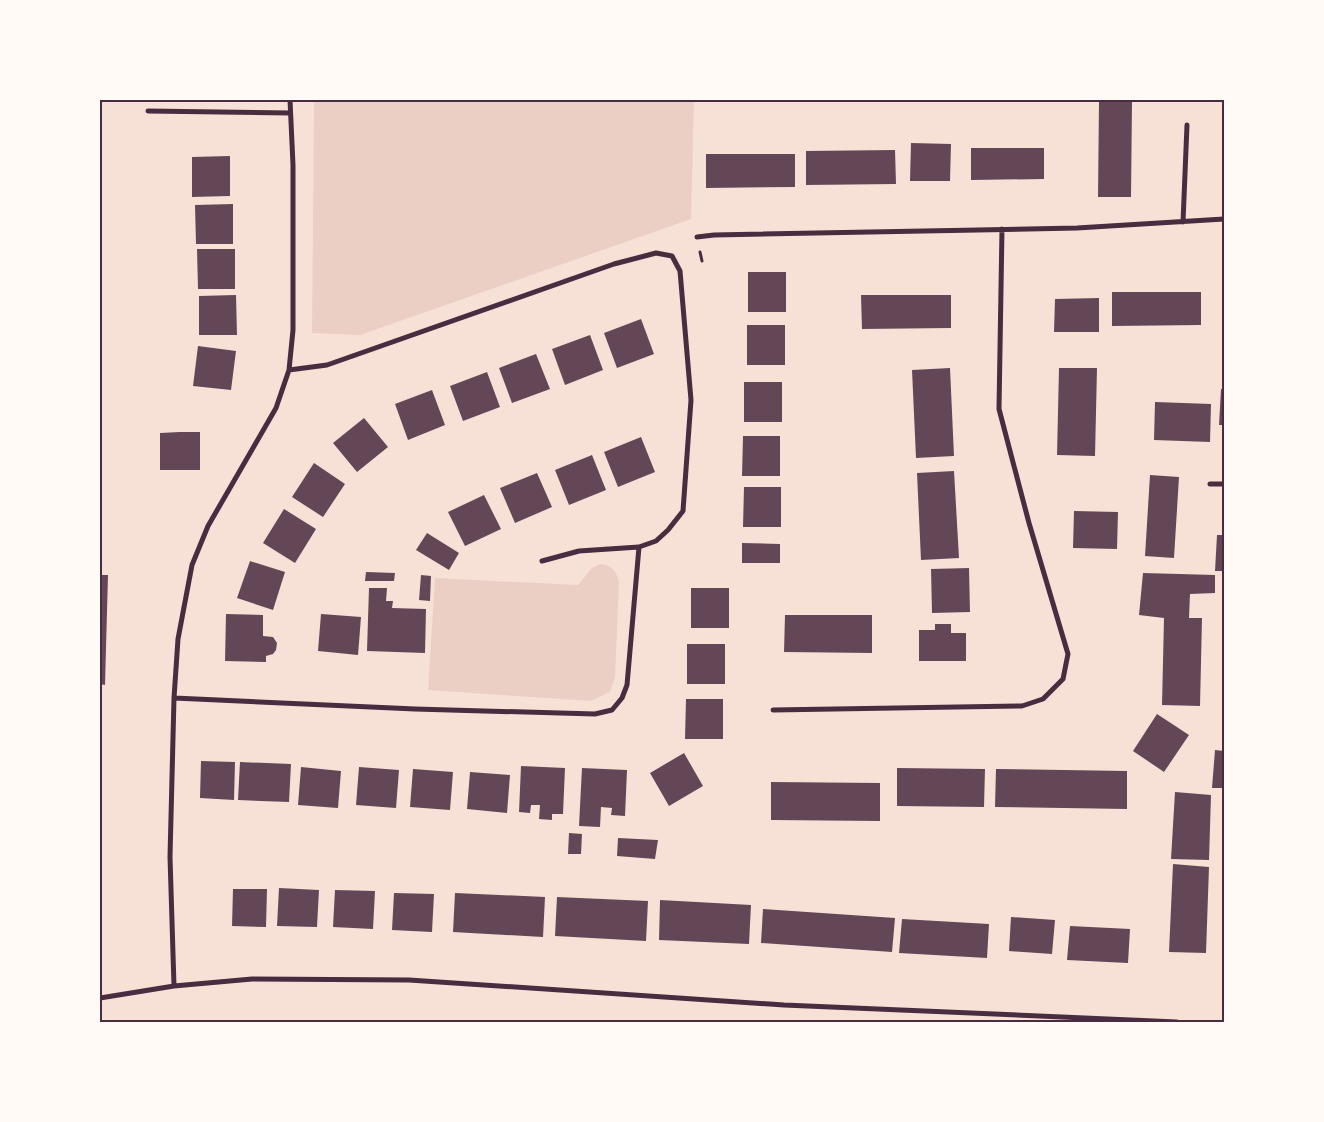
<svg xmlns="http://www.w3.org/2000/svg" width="1324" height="1122" font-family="'Varela Round',sans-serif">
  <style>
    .green { fill: #ebcfc5 }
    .building { fill: #644757 }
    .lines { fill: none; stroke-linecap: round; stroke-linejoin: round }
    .path { stroke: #4a2c40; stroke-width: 3 }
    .minor { stroke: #4a2c40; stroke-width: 5 }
    .neatline { fill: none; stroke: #4a2c40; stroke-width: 2 }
  </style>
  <rect width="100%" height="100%" fill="#f7e1d7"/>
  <path class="green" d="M 314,100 L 694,100 L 691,219 L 360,335 L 312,333 Z
    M 600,564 C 612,565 616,570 619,582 L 615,677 L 610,692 L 591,701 L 428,690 L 435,578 L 578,585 L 592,568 Z"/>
  <path class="building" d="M 1099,101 L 1132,102 L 1131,197 L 1098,197 Z
    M 911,143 L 951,144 L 950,181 L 910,181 Z
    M 971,148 L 1044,148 L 1044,179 L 971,180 Z
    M 895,150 L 896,184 L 806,185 L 806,151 Z
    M 706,154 L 795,154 L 795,187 L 706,188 Z
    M 230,156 L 230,196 L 192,197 L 192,157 Z
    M 233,204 L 233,244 L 196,244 L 195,205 Z
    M 197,249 L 235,249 L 235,289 L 198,289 Z
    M 748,272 L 786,272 L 786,312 L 748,312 Z
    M 1112,292 L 1201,292 L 1201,325 L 1112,326 Z
    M 236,295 L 237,335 L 199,335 L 199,296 Z
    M 861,295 L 951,295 L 951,328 L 862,329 Z
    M 1099,298 L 1099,332 L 1054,332 L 1055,299 Z
    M 641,319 L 654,354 L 617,368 L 604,333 Z
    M 747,325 L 785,325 L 785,365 L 747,365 Z
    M 590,335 L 603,370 L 565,385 L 552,349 Z
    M 198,346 L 236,351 L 231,390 L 193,386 Z
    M 536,354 L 550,389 L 512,403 L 499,368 Z
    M 950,368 L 954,456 L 916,458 L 912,370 Z
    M 1059,368 L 1097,368 L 1095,456 L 1057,455 Z
    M 487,372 L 500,407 L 463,421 L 450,386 Z
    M 744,382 L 782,382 L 782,422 L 744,422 Z
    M 1221,389 L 1224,389 L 1224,425 L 1219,425 Z
    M 432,390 L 445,425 L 408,440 L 395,404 Z
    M 1155,402 L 1211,404 L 1210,442 L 1154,440 Z
    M 364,418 L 388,447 L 357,472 L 333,443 Z
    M 180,432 L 200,432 L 200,470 L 160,470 L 160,433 Z
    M 743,436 L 780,436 L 780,476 L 742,476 Z
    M 641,437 L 655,472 L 618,487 L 604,452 Z
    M 592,455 L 606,490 L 569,505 L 555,470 Z
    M 314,463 L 345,484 L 323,517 L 292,497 Z
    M 954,471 L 959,558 L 921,560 L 917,473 Z
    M 537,473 L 552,507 L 515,523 L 500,488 Z
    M 1150,475 L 1179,477 L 1174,558 L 1145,556 Z
    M 744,487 L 781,487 L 781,527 L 743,527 Z
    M 484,495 L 501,529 L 465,546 L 448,512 Z
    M 284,509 L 316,529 L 295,563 L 263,543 Z
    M 1074,511 L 1118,512 L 1117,549 L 1073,548 Z
    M 427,533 L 459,553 L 449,570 L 416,550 Z
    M 1217,535 L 1224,535 L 1224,571 L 1215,571 Z
    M 742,543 L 780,544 L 780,563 L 742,563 Z
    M 250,561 L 285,572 L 273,610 L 237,598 Z
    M 969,568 L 970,612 L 932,613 L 931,569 Z
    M 366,572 L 395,573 L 394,581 L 365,581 Z
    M 1143,573 L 1215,575 L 1215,593 L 1190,594 L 1189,618 L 1202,618 L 1200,706 L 1162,705 L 1164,618 L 1139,615 Z
    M 100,575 L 108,575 L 105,685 L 100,684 Z
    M 421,575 L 431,576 L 430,601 L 419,600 Z
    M 369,588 L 387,588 L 386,601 L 393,601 L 392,608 L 426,609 L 425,653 L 367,651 Z
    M 691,588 L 729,588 L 729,628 L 691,628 Z
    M 226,614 L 263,615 L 263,636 L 273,637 L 277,643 L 276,650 L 273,654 L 266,656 L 266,662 L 225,661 Z
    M 321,614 L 361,617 L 358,655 L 318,651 Z
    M 785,615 L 872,615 L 872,653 L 784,652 Z
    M 935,624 L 951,624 L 951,633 L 966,633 L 966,661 L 919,661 L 919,630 L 935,630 Z
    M 687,644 L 725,644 L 725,684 L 687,684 Z
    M 686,699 L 723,699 L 723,739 L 685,739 Z
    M 1157,714 L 1189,735 L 1164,772 L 1133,751 Z
    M 1215,750 L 1224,751 L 1224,788 L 1212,788 Z
    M 684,753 L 703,786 L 669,806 L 650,773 Z
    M 201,761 L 235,762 L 234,800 L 200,798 Z
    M 240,762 L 291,764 L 289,802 L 238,800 Z
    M 521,766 L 565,768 L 563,814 L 552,814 L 552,820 L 539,819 L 540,805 L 531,805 L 530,813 L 519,812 Z
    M 301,767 L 341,771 L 338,808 L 298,805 Z
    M 359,767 L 399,770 L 396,808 L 356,805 Z
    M 582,768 L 627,770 L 625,816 L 611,815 L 612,808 L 601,807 L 600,827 L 579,826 Z
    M 897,768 L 985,769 L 984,807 L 897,806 Z
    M 413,769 L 453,772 L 450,810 L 410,807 Z
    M 996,769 L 1127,771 L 1127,809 L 995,807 Z
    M 470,772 L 510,775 L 507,813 L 467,809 Z
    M 771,782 L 880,783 L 880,821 L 771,820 Z
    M 1175,792 L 1211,795 L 1209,860 L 1171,859 Z
    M 569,833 L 582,834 L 581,854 L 568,854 Z
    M 618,838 L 658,840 L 655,859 L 617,856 Z
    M 1173,864 L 1209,867 L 1206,953 L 1169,952 Z
    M 279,888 L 319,890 L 317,927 L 277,926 Z
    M 233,889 L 267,889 L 266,927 L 232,926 Z
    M 335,890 L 375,891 L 373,929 L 333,927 Z
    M 394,893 L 434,894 L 432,932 L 392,930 Z
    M 455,893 L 545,897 L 543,937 L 453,932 Z
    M 557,897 L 648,901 L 646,941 L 555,936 Z
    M 660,900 L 751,905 L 749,944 L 659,940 Z
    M 763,909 L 895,918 L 892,952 L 761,943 Z
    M 1011,917 L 1055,920 L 1052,954 L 1009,951 Z
    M 902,919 L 989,924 L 987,958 L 899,953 Z
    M 1070,926 L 1130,929 L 1128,963 L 1067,960 Z"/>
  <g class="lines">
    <path class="path" d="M 700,252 L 702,261"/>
    <path class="minor" d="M 148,111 L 290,113
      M 1183,222 L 1187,125
      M 697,237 L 714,235 L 1077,228 L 1224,219
      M 1210,484 L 1224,484
      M 542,561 L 579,551 L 639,547
      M 174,698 L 415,709 L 595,714 L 612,710 L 622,698 L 627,685 L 639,547 L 656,541 L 668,530 L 683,511 L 691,400 L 680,271 L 672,256 L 656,253 L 614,264 L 327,365 L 289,370
      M 773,710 L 1022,706 L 1043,699 L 1063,679 L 1068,654 L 1029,523 L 999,409 L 1002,229
      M 174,986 L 170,857 L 174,698 L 178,639 L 192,565 L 208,526 L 276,408 L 289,370 L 293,330 L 293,165 L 290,100
      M 100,998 L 174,986 L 252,979 L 409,980 L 784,1005 L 1177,1022"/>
  </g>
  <rect width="1324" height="1122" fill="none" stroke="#fffaf5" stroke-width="202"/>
  <rect x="101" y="101" width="1122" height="920" class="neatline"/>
</svg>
